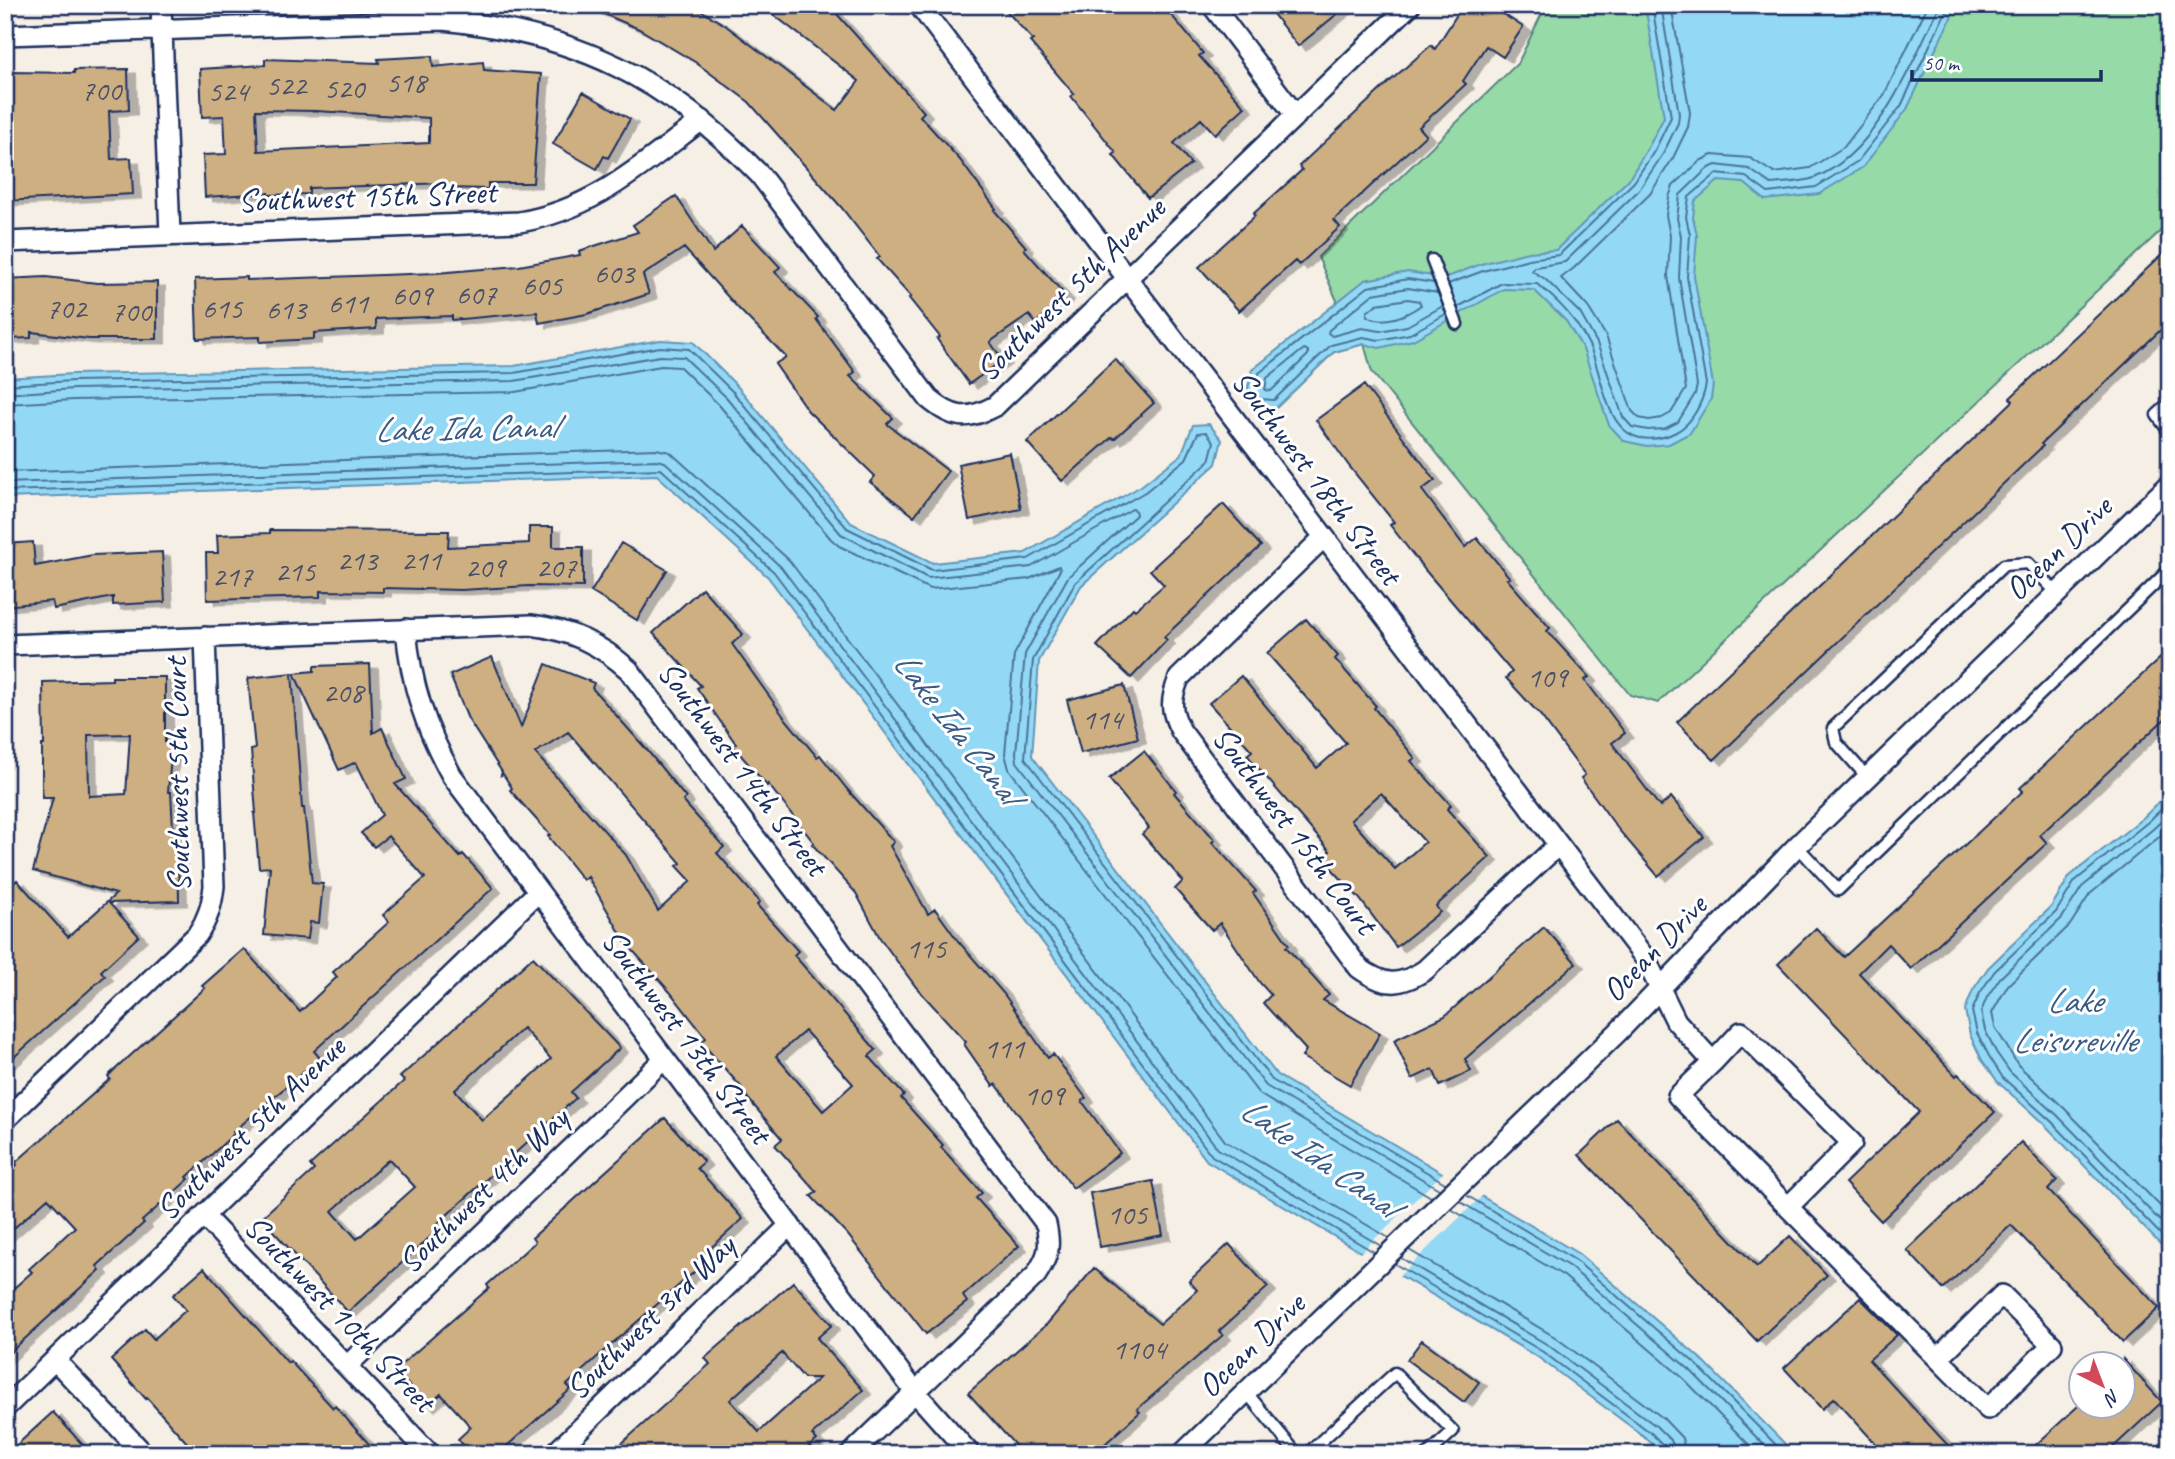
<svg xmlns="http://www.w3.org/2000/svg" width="2175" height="1459" font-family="Caveat,sans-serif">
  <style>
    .green { fill: #96daa7; stroke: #588482; stroke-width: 2 }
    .water { fill: #93d9f5; stroke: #6395b9; stroke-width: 2 }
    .pier { fill: #f5efe6 }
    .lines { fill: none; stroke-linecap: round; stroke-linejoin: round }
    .shore { stroke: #4b739a; stroke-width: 2 }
    .building { fill: #ceaf82; stroke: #1b2f5e; stroke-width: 2; fill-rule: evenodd; filter: url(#shadow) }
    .service-casing { stroke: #1b2f5e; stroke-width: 15 }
    .minor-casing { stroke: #1b2f5e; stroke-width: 24 }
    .service { stroke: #fff; stroke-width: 10 }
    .minor { stroke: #fff; stroke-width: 19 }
    .labels { text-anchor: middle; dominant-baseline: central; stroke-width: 6; stroke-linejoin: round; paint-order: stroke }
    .number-label { font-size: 30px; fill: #484f67 }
    .street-label { font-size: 33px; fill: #1b2f5e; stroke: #fff }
    .water-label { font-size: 35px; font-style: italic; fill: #395a84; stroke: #fff }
  </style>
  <defs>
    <filter id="shadow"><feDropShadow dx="8" dy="4.5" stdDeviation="0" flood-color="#0004"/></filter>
  </defs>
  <rect width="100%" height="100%" fill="#f5efe6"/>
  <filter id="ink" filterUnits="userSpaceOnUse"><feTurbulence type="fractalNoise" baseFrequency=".0143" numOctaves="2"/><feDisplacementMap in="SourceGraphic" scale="14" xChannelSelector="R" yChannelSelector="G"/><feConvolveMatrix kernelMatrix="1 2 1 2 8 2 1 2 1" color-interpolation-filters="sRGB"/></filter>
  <g filter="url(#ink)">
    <path class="green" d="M 1546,5 L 2170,5 L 2170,222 L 1658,703 L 1630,695 L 1372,372 L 1364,344 L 1334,352 L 1276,408 L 1256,406 L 1247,392 L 1252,370 L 1338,303 L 1318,257 L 1518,63 Z"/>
    <path class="water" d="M 1645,5 L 1957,5 L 1907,109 L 1863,167 L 1819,194 L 1765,200 L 1744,183 L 1718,181 L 1695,201 L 1693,218 L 1697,235 L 1694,276 L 1713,384 L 1711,399 L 1690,433 L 1669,444 L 1647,446 L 1624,441 L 1609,425 L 1583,349 L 1566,321 L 1534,290 L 1504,289 L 1413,340 L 1379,348 L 1364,344 L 1334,352 L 1276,408 L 1256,406 L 1247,392 L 1252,370 L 1365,280 L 1408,272 L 1445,278 L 1481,264 L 1528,252 L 1556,250 L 1629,179 L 1649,146 L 1664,117 Z
      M 660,340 L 693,342 L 738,387 L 851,523 L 933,563 L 1025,553 L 1141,486 L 1181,455 L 1193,425 L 1209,424 L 1222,440 L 1216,464 L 1081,586 L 1039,661 L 1032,756 L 1277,1075 L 1579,1254 L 1701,1359 L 1795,1454 L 1662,1454 L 1646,1438 L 1539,1358 L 1207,1161 L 768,577 L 657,475 L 5,498 L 5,378 L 73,374 L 514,366 Z
      M 2170,791 L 2170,1258 L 2164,1248 L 2046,1126 L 1998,1082 L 1982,1060 L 1970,1035 L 1965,1010 L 1973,990 L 1988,968 L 2051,907 L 2070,876 L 2144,817 Z"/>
    <path class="pier" d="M 1445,1171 L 1484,1194 L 1397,1278 L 1358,1255 Z"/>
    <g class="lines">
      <path class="shore" d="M 1661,5 L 1679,114 L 1678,123 L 1663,154 L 1639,190 L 1565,262 L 1535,267 L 1532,271 L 1545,279 L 1580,313 L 1597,343 L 1623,417 L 1632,427 L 1648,430 L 1664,429 L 1678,422 L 1695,394 L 1697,385 L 1679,278 L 1681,236 L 1677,218 L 1680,195 L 1707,169 L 1716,165 L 1749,169 L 1771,184 C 1784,182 1801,183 1814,178 C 1877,154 1912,62 1940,5
        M 1671,5 L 1690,113 L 1688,127 L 1673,158 L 1650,194 L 1574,268 L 1561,278 L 1588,307 L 1606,336 L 1632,411 L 1639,418 L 1649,420 L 1662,418 L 1671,413 L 1686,389 L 1668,276 L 1670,236 L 1666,215 L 1669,197 L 1673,186 L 1700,161 L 1712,155 L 1750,158 L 1774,173 L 1810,168 L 1844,147 L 1884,95 L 1928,5
        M 1434,283 L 1408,279 L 1368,287 L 1259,373 L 1255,391 L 1260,399 L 1274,400 L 1331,345 L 1363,337 L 1379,340 L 1410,334 L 1446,314
        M 1448,284 L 1483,271 L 1529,259 L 1559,255 L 1634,182 L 1655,150 L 1671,117 L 1652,5
        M 1438,293 L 1408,288 L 1373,294 L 1329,330 L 1328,333 L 1332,336 L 1362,328 L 1380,331 L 1407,326 L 1443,306
        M 1408,299 L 1419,301 L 1421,305 C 1406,316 1384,325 1367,316 L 1367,312 L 1377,304 Z
        M 1458,307 L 1502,283 L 1537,284 C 1558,300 1577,321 1589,345 C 1603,374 1604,430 1640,438 C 1653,440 1665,438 1676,432 C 1692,424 1703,402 1706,384 L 1687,277 L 1690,235 L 1686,217 L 1689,197 L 1716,174 L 1746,177 L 1768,193 L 1816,187 L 1858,161 L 1901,106 L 1949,5
        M 1304,349 L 1308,351 L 1308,355 L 1271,391 L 1265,390 L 1267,378 Z
        M 5,385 L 73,381 L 514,373 L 660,347 L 689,349 L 733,392 L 847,528 L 932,570 L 1028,559 L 1145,492 L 1186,459 L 1198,433 L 1206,432 L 1214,442 L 1209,461 L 1075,583 L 1033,660 L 1025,758 L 1272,1080 L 1445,1183
        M 5,394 L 74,389 L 514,381 L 660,356 L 684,357 L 727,398 L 841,534 L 928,578 L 1031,567 L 1132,509 L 1135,510 L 1136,515 L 1068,577 L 1025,654 L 1016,753 L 1017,762 L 1266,1086 L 1439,1189
        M 5,404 L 74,400 L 515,392 L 661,366 L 680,367 L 719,405 L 831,539 L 839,546 L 930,589 L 1029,579 L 1059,566 L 1060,570 L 1014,655 L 1005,754 L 1009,769 L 1259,1094 L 1431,1197
        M 5,472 L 656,449 L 670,452 L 789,560 L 1225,1141 L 1389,1238
        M 5,483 L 656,460 L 665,462 L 781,567 L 1218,1149 L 1381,1246
        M 5,491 L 661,469 L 774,572 L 1212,1156 L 1374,1252
        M 2170,801 L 2148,822 L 2075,881 L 2056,912 L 1994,972 L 1980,993 L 1972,1011 L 1977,1033 L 1989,1056 L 2003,1078 L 2051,1121 L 2170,1244
        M 2170,813 L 2153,829 L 2082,887 L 2062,918 L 2000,978 L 1987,997 L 1981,1012 L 1985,1030 L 1996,1052 L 2010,1072 L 2057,1115 L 2170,1231
        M 2170,828 L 2090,894 L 2070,925 L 2008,985 L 1992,1013 L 1995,1027 L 2018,1065 L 2064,1108 L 2170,1216
        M 1466,1195 L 1575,1260 L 1696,1364 L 1785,1454
        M 1459,1201 L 1570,1267 L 1690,1370 L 1773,1454
        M 1451,1209 L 1564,1276 L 1683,1378 L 1758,1454
        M 1409,1250 L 1555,1337 L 1663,1418 L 1682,1438 L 1686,1454
        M 1401,1258 L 1548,1345 L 1656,1426 L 1672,1442 L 1675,1454
        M 1395,1264 L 1543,1352 L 1651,1433 L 1665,1447 L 1666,1454"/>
    </g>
    <path class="building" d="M 583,5 L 692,5 L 725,25 L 837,110 L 859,81 L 761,5 L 829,5 L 924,112 L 920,116 L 960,160 L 996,209 L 994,210 L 1026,247 L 1024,249 L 1066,296 L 1036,323 L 1029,315 L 990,342 L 1003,360 L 969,384 L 937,339 L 940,337 L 909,298 L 911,297 L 877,259 L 880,257 L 841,207 L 749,102 L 695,62 L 639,29 Z
      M 1001,5 L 1163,5 L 1203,53 L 1199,56 L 1245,107 L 1215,134 L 1201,119 L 1174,143 L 1191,164 L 1148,198 L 1113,155 L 1116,153 L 1071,96 L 1074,94 L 1030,42 L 1033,40 Z
      M 1266,5 L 1348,5 L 1298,46 Z
      M 1463,5 L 1489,5 L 1523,27 L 1503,57 L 1486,46 L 1463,81 L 1466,84 L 1419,127 L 1426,135 L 1334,220 L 1340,227 L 1299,265 L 1295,261 L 1239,311 L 1199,267 L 1255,216 L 1253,214 L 1302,170 L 1299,166 L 1389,82 L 1431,45 L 1435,49 Z
      M 432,56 L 433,67 L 483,62 L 484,70 L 541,74 L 533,183 L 488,183 L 488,189 L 446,188 L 446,183 L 309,188 L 309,194 L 268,195 L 268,193 L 205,197 L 203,155 L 226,154 L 224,116 L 202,117 L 200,69 L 265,65 L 265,59 L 379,63 L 378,59 ZM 256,110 L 316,111 L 429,118 L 429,143 L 258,151 Z
      M 128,69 L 129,110 L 109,111 L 111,159 L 131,158 L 133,194 L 5,201 L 5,109 L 11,108 L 12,72 L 74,73 L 74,70 Z
      M 583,92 L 630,119 L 608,158 L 604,156 L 597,169 L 553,144 Z
      M 676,196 L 713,252 L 742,226 L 780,267 L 775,272 L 818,317 L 816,319 L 855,372 L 850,376 L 893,418 L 887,424 L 948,471 L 914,516 L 870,482 L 875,476 L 808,411 L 775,364 L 786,357 L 738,308 L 684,248 L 643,275 L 649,294 L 587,314 L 539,323 L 537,312 L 452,320 L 452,316 L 376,319 L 376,329 L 314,333 L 314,339 L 260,342 L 260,337 L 197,339 L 195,279 L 247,277 L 247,280 L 436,273 L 519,266 L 580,255 L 579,251 L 638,232 L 633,225 Z
      M 2170,247 L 2170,321 L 2041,444 L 2043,446 L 1714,760 L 1677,722 L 2013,401 L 2010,398 Z
      M 46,277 L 97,283 L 157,282 L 157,339 L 89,339 L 31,332 L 31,338 L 5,339 L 5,279 Z
      M 1115,359 L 1154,403 L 1114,439 L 1112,437 L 1062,481 L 1027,442 Z
      M 1364,385 L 1435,480 L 1422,490 L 1465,547 L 1477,538 L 1510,578 L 1507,579 L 1550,628 L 1547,631 L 1589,677 L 1585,680 L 1625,733 L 1612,743 L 1660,807 L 1671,797 L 1704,837 L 1658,876 L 1618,829 L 1581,778 L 1585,775 L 1541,716 L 1506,678 L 1512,672 L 1425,570 L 1390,525 L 1394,522 L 1349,466 L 1316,420 Z
      M 1010,453 L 1021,509 L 969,520 L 958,464 Z
      M 1223,504 L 1261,546 L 1164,637 L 1167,640 L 1131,678 L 1097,646 L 1133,608 L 1135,610 L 1164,585 L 1150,570 Z
      M 529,527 L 553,527 L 553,547 L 583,547 L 583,587 L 529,586 L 461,590 L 383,588 L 383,592 L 320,591 L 320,597 L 207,600 L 206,553 L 218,553 L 217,535 L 270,533 L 270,530 L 449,531 L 448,547 L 529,543 Z
      M 33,542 L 35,566 L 93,555 L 162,552 L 165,602 L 113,605 L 113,597 L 54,609 L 52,601 L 5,606 L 5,544 Z
      M 621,543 L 667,570 L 637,620 L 591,592 Z
      M 702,588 L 743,634 L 732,644 L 784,717 L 817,757 L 820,755 L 847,789 L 894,842 L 890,846 L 928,914 L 935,909 L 958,941 L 1004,994 L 1048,1058 L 1053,1054 L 1086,1098 L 1082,1101 L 1120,1153 L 1073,1188 L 996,1084 L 993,1086 L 964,1044 L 966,1042 L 916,987 L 880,938 L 856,893 L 812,844 L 814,843 L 768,784 L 767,786 L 733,746 L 736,744 L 697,688 L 701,686 L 653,633 Z
      M 1306,619 L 1338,656 L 1335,659 L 1376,706 L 1374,708 L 1415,758 L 1411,761 L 1451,805 L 1447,809 L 1490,857 L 1436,906 L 1440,912 L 1396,947 L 1359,898 L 1322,858 L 1330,851 L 1247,755 L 1252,751 L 1209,703 L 1241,676 L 1317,768 L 1346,743 L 1267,653 ZM 1381,793 L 1425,842 L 1395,869 L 1351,820 Z
      M 2170,649 L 2170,714 L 2040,835 L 2047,843 L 1911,969 L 1888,944 L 1859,973 L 1956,1076 L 1958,1074 L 1995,1112 L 1881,1221 L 1845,1183 L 1919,1112 L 1778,964 L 1816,928 L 1844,957 L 2023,791 L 2020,788 Z
      M 492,657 L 521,727 L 546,664 L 594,683 L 592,688 L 647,750 L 686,798 L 683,801 L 724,847 L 717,853 L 760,902 L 757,905 L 798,951 L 794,955 L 876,1050 L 869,1056 L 904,1095 L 901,1098 L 943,1145 L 941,1147 L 982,1193 L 976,1198 L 1019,1246 L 963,1296 L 967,1302 L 926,1334 L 847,1234 L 811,1196 L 817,1192 L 775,1145 L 782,1139 L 740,1089 L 742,1088 L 701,1042 L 706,1038 L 670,992 L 626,943 L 588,877 L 583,880 L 548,836 L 550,835 L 510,790 L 512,788 L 503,774 L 501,775 L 502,772 L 468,719 L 450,675 ZM 568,732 L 681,863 L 677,866 L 691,881 L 658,911 L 626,855 L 535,753 ZM 805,1031 L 853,1084 L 823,1111 L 776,1056 Z
      M 370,664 L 373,733 L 382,728 L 406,779 L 395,784 L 460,857 L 463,854 L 493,888 L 314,1051 L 320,1058 L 233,1132 L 234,1134 L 187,1177 L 189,1179 L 142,1221 L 144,1223 L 97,1266 L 100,1270 L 5,1357 L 5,1296 L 32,1272 L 29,1269 L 75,1227 L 48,1198 L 5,1236 L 5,1176 L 17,1165 L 16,1162 L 110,1079 L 108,1076 L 205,988 L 202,986 L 244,949 L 300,1012 L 337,977 L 333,972 L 389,922 L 383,915 L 425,878 L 388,836 L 374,847 L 361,833 L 382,815 L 356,762 L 339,770 L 294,673 L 314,671 L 314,666 Z
      M 292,673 L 302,808 L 304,808 L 312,883 L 323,884 L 319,923 L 310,922 L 308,939 L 264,935 L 270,867 L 259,868 L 254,813 L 256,813 L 251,750 L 255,749 L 248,678 Z
      M 112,677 L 165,677 L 165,743 L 172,743 L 168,792 L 171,792 L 174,846 L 178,845 L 179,901 L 109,903 L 139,936 L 101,971 L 105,976 L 5,1065 L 5,891 L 17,880 L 68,937 L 116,894 L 33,871 L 53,798 L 42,798 L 42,745 L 44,745 L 43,682 L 112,680 ZM 130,734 L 126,794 L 89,796 L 88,735 Z
      M 1124,685 L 1138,738 L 1081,753 L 1067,700 Z
      M 1144,751 L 1176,791 L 1174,793 L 1215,840 L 1212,842 L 1256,891 L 1253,893 L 1289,945 L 1286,947 L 1329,995 L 1323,1000 L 1380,1033 L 1350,1085 L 1302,1057 L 1306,1050 L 1263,1003 L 1271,995 L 1260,983 L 1220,923 L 1212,930 L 1175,889 L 1183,881 L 1142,834 L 1149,828 L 1109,779 Z
      M 1544,927 L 1576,963 L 1465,1059 L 1471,1071 L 1440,1086 L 1433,1069 L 1412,1079 L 1394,1040 L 1445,1016 Z
      M 533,957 L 620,1048 L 571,1092 L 576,1098 L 436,1225 L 439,1229 L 348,1312 L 261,1218 L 314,1170 L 310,1165 L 404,1081 L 400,1077 ZM 523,1028 L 551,1059 L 482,1120 L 455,1090 ZM 389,1159 L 415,1187 L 357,1239 L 332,1211 Z
      M 665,1118 L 704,1162 L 697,1168 L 743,1219 L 696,1261 L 701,1266 L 606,1349 L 567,1385 L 571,1389 L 498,1454 L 471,1454 L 458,1439 L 471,1427 L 441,1394 L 427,1406 L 395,1370 L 489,1288 L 487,1285 L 535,1242 L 532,1238 Z
      M 1617,1119 L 1757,1267 L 1790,1236 L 1827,1275 L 1757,1341 L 1579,1155 Z
      M 2021,1142 L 2057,1180 L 2048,1190 L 2159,1308 L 2123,1342 L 2011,1225 L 1943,1289 L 1907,1250 Z
      M 1153,1181 L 1163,1235 L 1100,1247 L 1090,1193 Z
      M 1229,1244 L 1268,1287 L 1219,1331 L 1223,1335 L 1137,1409 L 1140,1412 L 1094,1454 L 1023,1454 L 968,1393 L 1047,1324 L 1094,1268 L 1160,1324 L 1197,1290 L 1189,1281 Z
      M 204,1268 L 288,1363 L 290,1361 L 333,1408 L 335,1406 L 378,1454 L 197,1454 L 147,1398 L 146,1399 L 111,1360 L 145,1329 L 154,1339 L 186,1310 L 173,1295 Z
      M 793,1282 L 832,1325 L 817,1338 L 863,1390 L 812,1435 L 817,1440 L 801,1454 L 610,1454 L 710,1364 L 705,1358 ZM 782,1353 L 804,1378 L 819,1378 L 759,1432 L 730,1400 Z
      M 1860,1298 L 1897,1335 L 1869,1360 L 1956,1454 L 1885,1454 L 1834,1398 L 1822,1409 L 1784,1368 Z
      M 1422,1340 L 1479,1382 L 1464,1402 L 1407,1360 Z
      M 2123,1359 L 2162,1402 L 2106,1454 L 2026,1454 L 2078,1406 L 2123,1406 Z
      M 53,1412 L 91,1454 L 7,1454 Z"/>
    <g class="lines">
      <defs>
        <path id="service" d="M 1432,260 L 1457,324
          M 2170,403 L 2157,415 L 2170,433
          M 1867,777 L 1836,742 L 1833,728 L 2004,565 L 2028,563 L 2057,593
          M 1797,846 L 1838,890 L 2170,569
          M 1247,1393 L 1297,1454
          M 1307,1454 L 1395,1373 L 1453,1431 L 1428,1454"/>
        <path id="minor" d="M 161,5 L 170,235
          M 919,5 L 1645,958 L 1676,1021 L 1713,1062 L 1678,1096 L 1988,1409 L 2052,1345 L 2002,1295 L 1938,1358
          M 1212,5 L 1296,116
          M 5,35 L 443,20 C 577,34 667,78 760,175 L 929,399 C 953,419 967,421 995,406 L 1410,5
          M 5,242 L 519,222 C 594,210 643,164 702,120
          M 1323,538 L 1179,678 C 1170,701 1170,710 1181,731 L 1359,968 C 1384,986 1399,987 1425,970 L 1558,845
          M 406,629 C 411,685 425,727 452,776 L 915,1392 L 970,1454
          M 5,645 L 531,625 C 570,630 600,644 629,670 L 1046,1224 C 1051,1247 1049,1255 1036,1275 L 851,1454
          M 1713,1062 L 1741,1032 L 1852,1143 L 1788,1207
          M 5,1120 L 197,935 C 208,919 212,905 214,886 L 205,637
          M 204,1216 L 430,1454
          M 55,1360 L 144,1454
          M 347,1366 L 664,1059
          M 5,1408 L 538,892
          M 554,1454 L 790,1225
          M 1182,1454 L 1618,1032 L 1797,846 L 2170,484"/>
      </defs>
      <use href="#service" class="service-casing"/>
      <use href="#minor" class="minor-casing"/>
      <use href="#service" class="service"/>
      <use href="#minor" class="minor"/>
    </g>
  </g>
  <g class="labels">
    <g class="number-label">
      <text x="406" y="82">518</text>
      <text x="286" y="85">522</text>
      <text x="344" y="88">520</text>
      <text x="101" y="90">700</text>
      <text x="228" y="91">524</text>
      <text x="614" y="273">603</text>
      <text x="542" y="285">605</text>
      <text x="476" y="294">607</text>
      <text x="412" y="295">609</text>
      <text x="348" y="303">611</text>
      <text x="66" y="308">702</text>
      <text x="222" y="308">615</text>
      <text x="286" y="309">613</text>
      <text x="131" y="311">700</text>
      <text x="357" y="560">213</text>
      <text x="421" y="560">211</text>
      <text x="485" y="567">209</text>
      <text x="556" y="567">207</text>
      <text x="295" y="571">215</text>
      <text x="232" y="576">217</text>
      <text x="1547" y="677">109</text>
      <text x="343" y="692">208</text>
      <text x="1102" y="719">114</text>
      <text x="926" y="948">115</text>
      <text x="1004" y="1048">111</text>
      <text x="1044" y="1095">109</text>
      <text x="1127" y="1214">105</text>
      <text x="1139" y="1349">1104</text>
    </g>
    <g class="street-label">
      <text transform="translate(367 196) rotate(-2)">Southwest 15th Street</text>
      <text transform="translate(1070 289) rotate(-44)">Southwest 5th Avenue</text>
      <text transform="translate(1317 477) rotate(53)">Southwest 18th Street</text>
      <text transform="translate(2058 548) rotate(-44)">Ocean Drive</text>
      <text transform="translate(743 768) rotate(53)">Southwest 14th Street</text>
      <text transform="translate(177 775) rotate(-91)">Southwest 5th Court</text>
      <text transform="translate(1295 830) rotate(53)">Southwest 15th Court</text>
      <text transform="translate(1654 948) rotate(-46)">Ocean Drive</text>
      <text transform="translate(687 1036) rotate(53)">Southwest 13th Street</text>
      <text transform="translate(250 1128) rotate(-44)">Southwest 5th Avenue</text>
      <text transform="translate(483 1190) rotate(-44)">Southwest 4th Way</text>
      <text transform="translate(340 1313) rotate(46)">Southwest 10th Street</text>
      <text transform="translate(650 1317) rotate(-44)">Southwest 3rd Way</text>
      <text transform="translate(1251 1345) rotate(-44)">Ocean Drive</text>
    </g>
    <g class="water-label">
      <text transform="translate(465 428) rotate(-1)">Lake Ida Canal</text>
      <text transform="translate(957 727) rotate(52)">Lake Ida Canal</text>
      <text x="2074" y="1000">Lake<tspan x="2074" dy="40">Leisureville</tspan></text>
      <text transform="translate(1319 1157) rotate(35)">Lake Ida Canal</text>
    </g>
  </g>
  <rect width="2175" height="1459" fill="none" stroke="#fff" stroke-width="28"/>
  <rect x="14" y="14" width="2147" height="1431" fill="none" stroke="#1b2f5e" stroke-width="2.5" filter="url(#ink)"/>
  <g transform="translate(2102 1385) rotate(138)"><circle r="33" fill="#ffffff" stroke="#a4acbf" stroke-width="2"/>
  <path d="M0-5L12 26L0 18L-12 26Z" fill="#d1495b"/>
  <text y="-10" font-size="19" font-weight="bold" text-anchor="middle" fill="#1b2f5e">N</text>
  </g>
  <path d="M1912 70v10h189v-10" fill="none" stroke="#1b2f5e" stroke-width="3.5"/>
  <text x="1923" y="70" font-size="21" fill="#1b2f5e" stroke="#ffffff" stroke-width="5" paint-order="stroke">50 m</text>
</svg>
